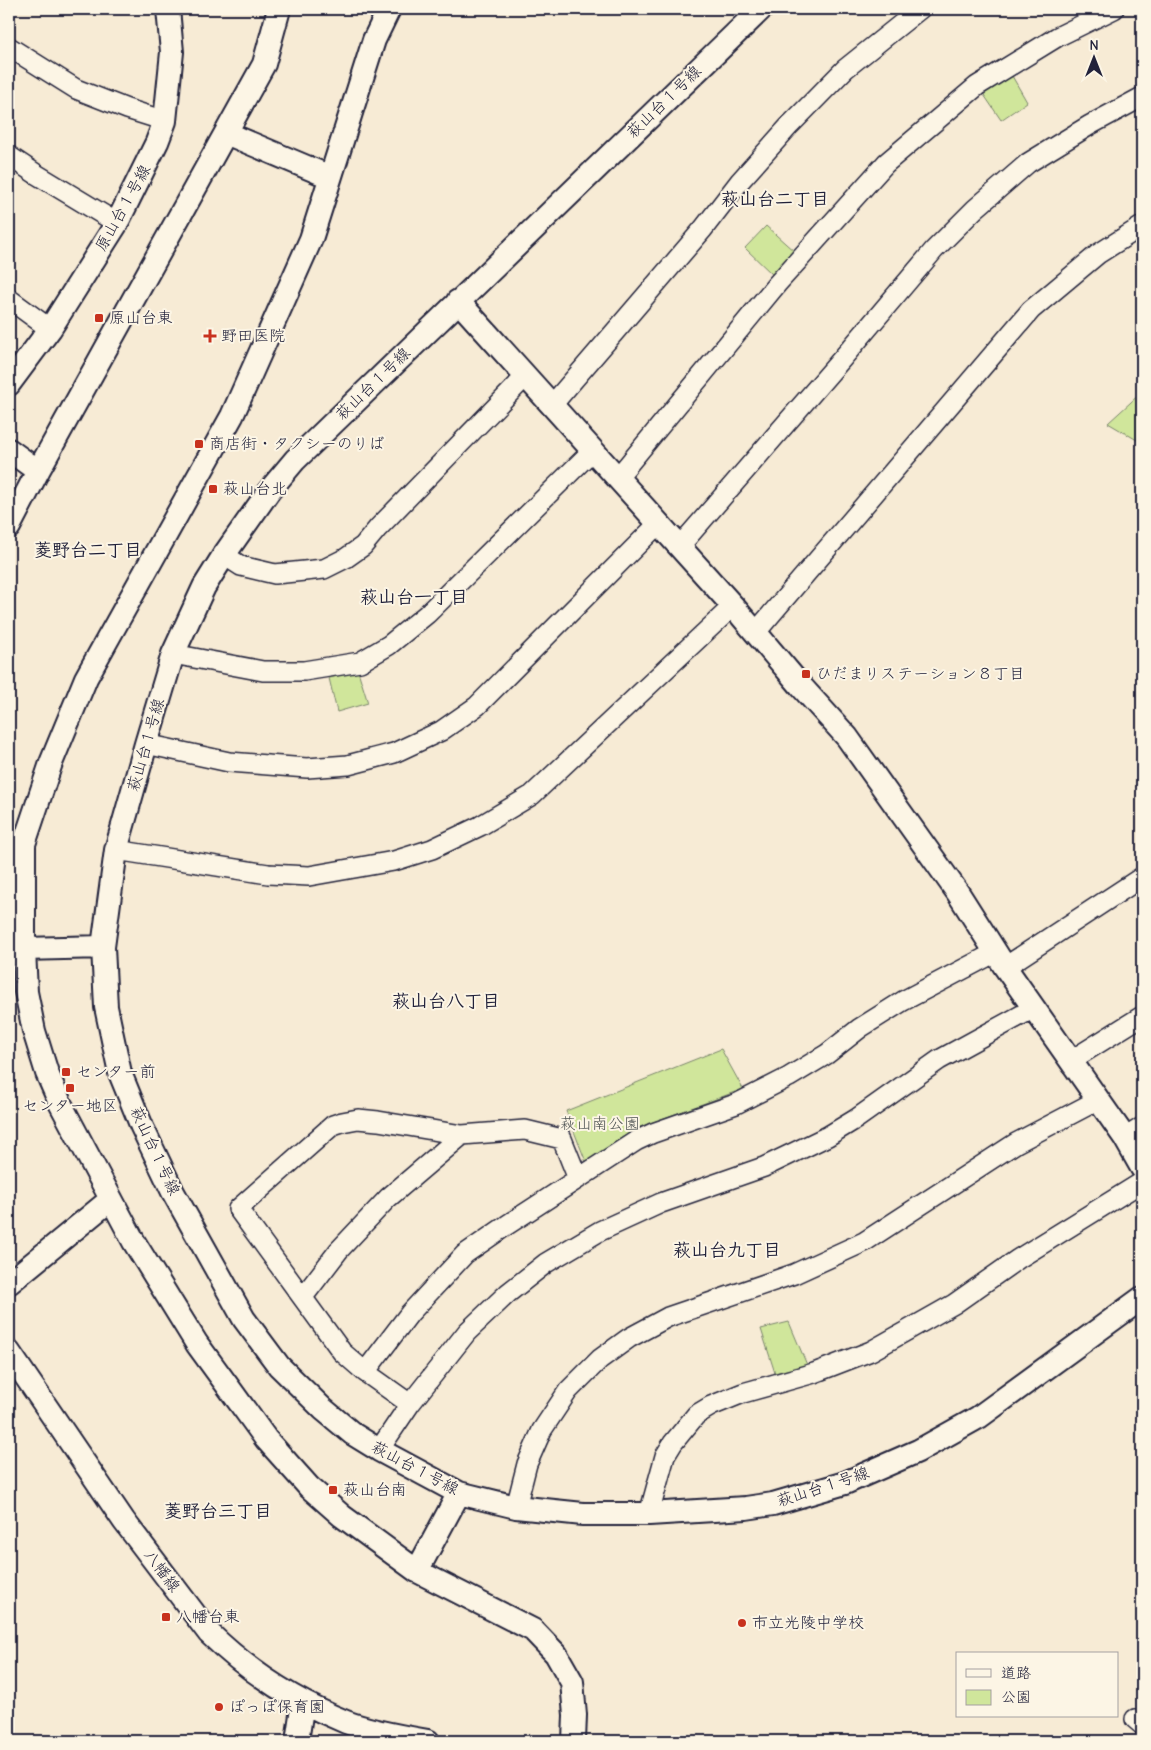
<svg xmlns="http://www.w3.org/2000/svg" width="1151" height="1750" font-family="'Comic Neue','Klee One',sans-serif">
  <style>
    .green { fill: #d0e69b; stroke: #79846b }
    .lines { fill: none; stroke-linecap: round; stroke-linejoin: round }
    .minor-casing { stroke: #22223b; stroke-width: 22 }
    .tertiary-casing { stroke: #22223b; stroke-width: 26 }
    .minor { stroke: #fcf5e5; stroke-width: 19 }
    .tertiary { stroke: #fcf5e5; stroke-width: 22 }
    .poi-dot { fill: #c8321e; stroke: #fcf5e5; stroke-width: 2 }
    .labels { text-anchor: middle; dominant-baseline: central; stroke-width: 4; stroke-linejoin: round; paint-order: stroke }
    .street-label { font-size: 16px; fill: #22223b; stroke: #fcf5e5 }
    .poi-label { font-size: 16px; fill: #22223b; stroke: #fcf5e5; text-anchor: start }
    .park-label { font-size: 16px; fill: #4e5353; stroke: #fcf5e5 }
    .neighbourhood-label { font-size: 18px; font-weight: bold; fill: #22223b; stroke: #fcf5e5 }
  </style>
  <rect width="100%" height="100%" fill="#f7ebd5"/>
  <filter id="ink" filterUnits="userSpaceOnUse"><feTurbulence type="fractalNoise" baseFrequency=".02" numOctaves="2"/><feDisplacementMap in="SourceGraphic" scale="10" xChannelSelector="R" yChannelSelector="G"/><feConvolveMatrix kernelMatrix="1 2 1 2 8 2 1 2 1" color-interpolation-filters="sRGB"/></filter>
  <g filter="url(#ink)">
    <path class="green" d="M 1008,69 L 1027,102 L 1001,120 L 980,89 Z
      M 766,226 L 795,252 L 775,277 L 745,248 Z
      M 1142,392 L 1142,443 L 1108,423 Z
      M 358,671 L 368,703 L 337,712 L 329,678 Z
      M 721,1049 L 743,1089 L 640,1127 L 586,1162 L 566,1111 Z
      M 789,1322 L 807,1365 L 775,1373 L 761,1329 Z"/>
    <g class="lines">
      <defs>
        <path id="minor" d="M 9,47 L 76,89 L 127,109 L 165,121
          M 9,156 L 36,174 L 117,223
          M 9,299 L 50,329
          M 552,405 L 703,229 L 740,181 L 790,125 L 845,69 L 920,9
          M 618,477 L 777,284 L 886,163 L 977,86 L 1057,37 L 1114,9
          M 679,547 L 841,360 L 934,250 L 975,209 L 1028,163 L 1090,125 L 1142,97
          M 224,555 L 241,566 L 275,574 L 324,569 L 346,558 L 363,546 L 378,528 L 526,376
          M 756,632 L 1031,310 L 1098,254 L 1142,226
          M 173,654 L 263,671 L 304,671 L 360,662 L 389,645 L 427,614 L 593,450
          M 146,744 L 229,762 L 307,768 L 348,765 L 394,753 L 441,731 L 477,706 L 658,524
          M 116,850 L 268,874 L 309,876 L 394,861 L 432,849 L 480,826 L 532,795 L 733,606
          M 1005,967 L 1142,877
          M 1070,1061 L 1142,1016
          M 1125,1138 L 1142,1127
          M 303,1297 L 339,1250 L 388,1198 L 462,1135
          M 365,1372 L 410,1313 L 465,1254 L 507,1225 L 636,1141 L 653,1133 L 736,1104 L 789,1077 L 827,1054 L 860,1028 L 903,1001 L 996,952
          M 410,1404 L 365,1372 L 342,1352 L 238,1209 L 333,1125 L 342,1122 L 358,1119 L 378,1121 L 462,1135 L 525,1130 L 562,1139 L 578,1179
          M 379,1450 L 410,1404 L 467,1332 L 508,1293 L 546,1263 L 600,1231 L 661,1203 L 764,1167 L 828,1136 L 856,1119 L 939,1060 L 1034,1008
          M 516,1507 L 527,1464 L 542,1430 L 568,1391 L 600,1359 L 629,1338 L 668,1317 L 794,1274 L 864,1242 L 1016,1143 L 1098,1100
          M 649,1514 L 665,1456 L 673,1443 L 696,1415 L 711,1406 L 743,1393 L 814,1373 L 871,1351 L 954,1304 L 1018,1259 L 1142,1182
          M 1135,1719 L 1142,1725"/>
        <path id="tertiary" d="M 389,9 L 374,40 L 311,239 L 232,416 L 86,678 L 51,763 L 24,844 L 24,949 L 26,992 L 34,1031 L 47,1073 L 60,1103 L 134,1242 L 197,1344 L 232,1392 L 266,1439 L 309,1487 L 342,1516 L 417,1571 L 533,1630 L 556,1654 L 572,1682 L 575,1715 L 574,1741
          M 761,9 L 295,460 L 269,491 L 224,555 L 204,587 L 173,654 L 146,744 L 116,850 L 103,947 L 106,1007 L 120,1073 L 142,1127 L 173,1192 L 244,1319 L 279,1366 L 323,1409 L 353,1434 L 379,1450 L 459,1493 L 516,1507 L 583,1514 L 649,1514 L 746,1508 L 773,1504 L 845,1483 L 918,1451 L 979,1417 L 1142,1298
          M 226,133 L 330,177
          M 458,301 L 733,606 L 800,685 L 847,737 L 958,893 L 1005,967 L 1125,1138 L 1142,1168
          M 9,384 L 50,329 L 117,223 L 157,142 L 165,121 L 172,52 L 168,9
          M 9,450 L 38,471
          M 9,527 L 38,471 L 264,64 L 279,9
          M 24,949 L 103,947
          M 9,1283 L 110,1200
          M 9,1352 L 124,1521 L 209,1633 C 248,1671 296,1702 346,1722 C 369,1731 404,1737 428,1741
          M 417,1571 L 459,1493
          M 297,1741 L 303,1702"/>
      </defs>
      <use href="#minor" class="minor-casing"/>
      <use href="#tertiary" class="tertiary-casing"/>
      <use href="#minor" class="minor"/>
      <use href="#tertiary" class="tertiary"/>
    </g>
  </g>
  <g class="poi-dot">
    <rect x="94" y="313" width="10" height="10" rx="2.5"/>
    <path d="M207.5 328.5h5v5h5v5h-5v5h-5v-5h-5v-5h5z"/>
    <rect x="194" y="439" width="10" height="10" rx="2.5"/>
    <rect x="208" y="484" width="10" height="10" rx="2.5"/>
    <rect x="801" y="669" width="10" height="10" rx="2.5"/>
    <rect x="61" y="1067" width="10" height="10" rx="2.5"/>
    <rect x="65" y="1083" width="10" height="10" rx="2.5"/>
    <rect x="328" y="1485" width="10" height="10" rx="2.5"/>
    <rect x="161" y="1612" width="10" height="10" rx="2.5"/>
    <circle cx="742" cy="1623" r="5"/>
    <circle cx="219" cy="1707" r="5"/>
  </g>
  <g class="labels">
    <g class="street-label">
      <text transform="translate(664 102) rotate(-44)">萩山台１号線</text>
      <text transform="translate(123 208) rotate(-61)">原山台１号線</text>
      <text transform="translate(373 384) rotate(-44)">萩山台１号線</text>
      <text transform="translate(146 745) rotate(-74)">萩山台１号線</text>
      <text transform="translate(155 1151) rotate(65)">萩山台１号線</text>
      <text transform="translate(415 1468) rotate(28)">萩山台１号線</text>
      <text transform="translate(823 1487) rotate(-18)">萩山台１号線</text>
      <text transform="translate(162 1571) rotate(53)">八幡線</text>
    </g>
    <g class="poi-label">
      <text x="109" y="318">原山台東</text>
      <text x="221" y="336">野田医院</text>
      <text x="209" y="444">商店街・タクシーのりば</text>
      <text x="223" y="489">萩山台北</text>
      <text x="816" y="674">ひだまりステーション８丁目</text>
      <text x="76" y="1072">センター前</text>
      <text x="70" y="1106" text-anchor="middle">センター地区</text>
      <text x="343" y="1490">萩山台南</text>
      <text x="176" y="1617">八幡台東</text>
      <text x="752" y="1623">市立光陵中学校</text>
      <text x="229" y="1707">ぽっぽ保育園</text>
    </g>
    <g class="park-label">
      <text x="600" y="1124">萩山南公園</text>
    </g>
    <g class="neighbourhood-label">
      <text x="775" y="199">萩山台二丁目</text>
      <text x="88" y="550">菱野台二丁目</text>
      <text x="414" y="597">萩山台一丁目</text>
      <text x="446" y="1001">萩山台八丁目</text>
      <text x="727" y="1250">萩山台九丁目</text>
      <text x="218" y="1511">菱野台三丁目</text>
    </g>
  </g>
  <rect width="1151" height="1750" fill="none" stroke="#fcf5e5" stroke-width="30"/>
  <rect x="15" y="15" width="1121" height="1720" fill="none" stroke="#22223b" stroke-width="2" filter="url(#ink)"/>
  <rect x="956" y="1652" width="162" height="65" fill="#fcf5e5" stroke="#a5a1a1"/>
  <rect x="966" y="1669" width="25" height="8" fill="#fcf5e5" stroke="#a5a1a1"/>
  <text x="1001" y="1678" font-size="15" fill="#22223b">道路</text>
  <rect x="966" y="1690" width="25" height="15" fill="#d0e69b" stroke="#a5a1a1"/>
  <text x="1001" y="1702" font-size="15" fill="#22223b">公園</text>
  <g transform="translate(1094 58)" stroke="#fcf5e5" stroke-width="4" paint-order="stroke">
  <path d="M0-4L9 19L0 12L-9 19Z" fill="#22223b"/>
  <text y="-8" font-size="14" font-weight="bold" text-anchor="middle" fill="#22223b">N</text>
  </g>
</svg>
